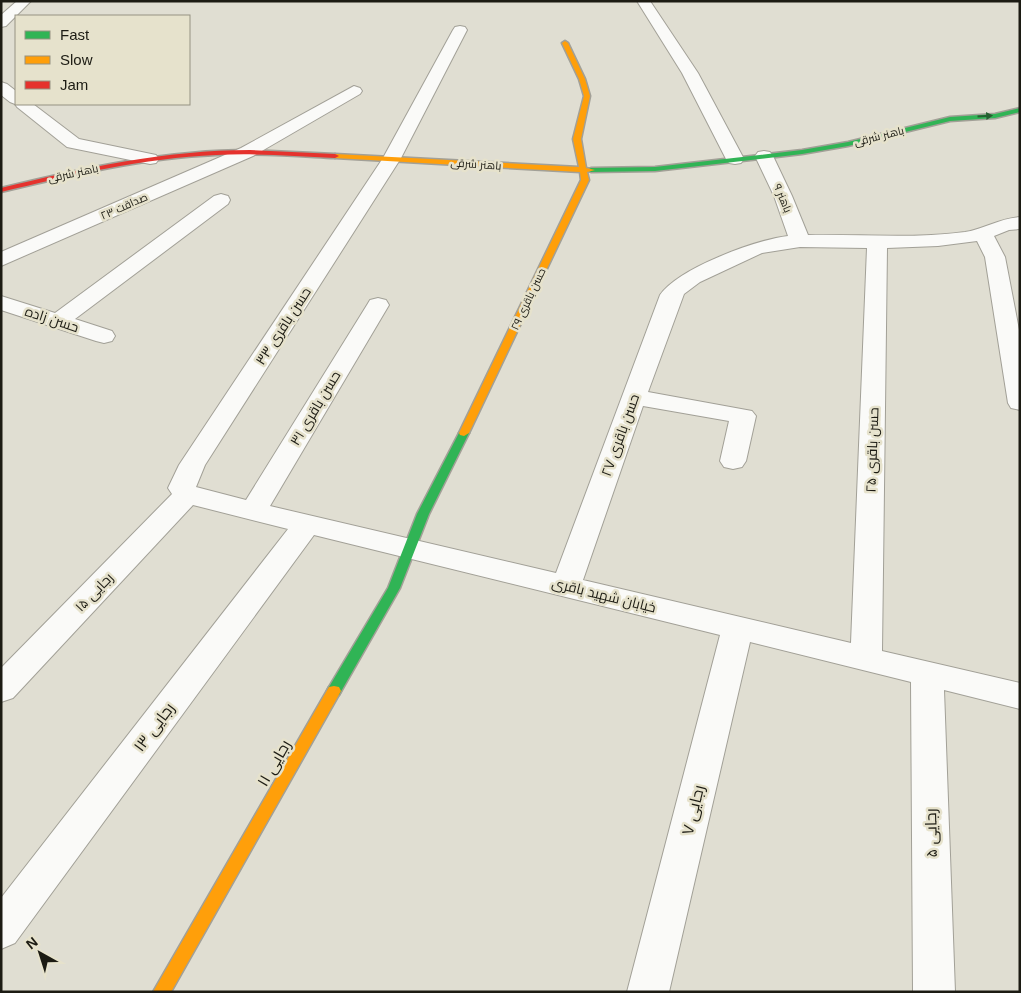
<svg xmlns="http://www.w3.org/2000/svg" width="1021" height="993" font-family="Helvetica,Cairo,sans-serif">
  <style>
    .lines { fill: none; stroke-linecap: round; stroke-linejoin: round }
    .street-casing { stroke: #a2a097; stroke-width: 2 }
    .fast-casing { stroke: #a2a097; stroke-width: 3 }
    .slow-casing { stroke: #a2a097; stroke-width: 3 }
    .jam-casing { stroke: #a2a097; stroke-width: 3 }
    .street { fill: #fafaf8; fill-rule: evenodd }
    .fast { fill: #30b455; fill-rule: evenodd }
    .slow { fill: #ff9f0a; fill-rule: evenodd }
    .jam { fill: #e5322d; fill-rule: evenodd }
    .oneway { fill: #256031 }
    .labels { text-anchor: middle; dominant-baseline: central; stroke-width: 5; stroke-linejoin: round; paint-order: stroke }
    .far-street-label { font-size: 11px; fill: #1c1b13; stroke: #e6e2cc }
    .street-label { font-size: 14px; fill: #1c1b13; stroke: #e6e2cc }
    .near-street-label { font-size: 16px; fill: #1c1b13; stroke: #e6e2cc }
  </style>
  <rect width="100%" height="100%" fill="#e0ded2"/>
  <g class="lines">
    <defs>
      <path id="street" d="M 17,1 L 31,1 L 6,26 L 1,27 L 1,15 Z
        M 637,1 L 650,1 L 698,73 L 744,159 L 741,163 L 735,164 L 729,163 L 726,159 L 682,73 Z
        M 460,26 L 465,27 L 467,30 L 401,158 L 205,465 L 196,487 L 246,500 L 367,305 L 370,300 L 378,298 L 386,300 L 389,305 L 270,506 L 556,573 L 660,295 C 679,268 755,240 788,236 L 774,196 L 755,156 L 758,152 L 764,151 L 770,152 L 773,156 L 792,196 L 808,235 C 860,234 913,239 965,232 C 984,229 1000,218 1020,217 L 1020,229 L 1009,230 L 994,236 L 1005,257 L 1020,335 L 1020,410 L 1011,408 L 1008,403 L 985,257 L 977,241 L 938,246 L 887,248 L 882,651 L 1020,683 L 1020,709 L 944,690 L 955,992 L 913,992 L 911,682 L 750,642 L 669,992 L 627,992 L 720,635 L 314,535 L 15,943 L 1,949 L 1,898 L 288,529 L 193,505 L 13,698 L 1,702 L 1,668 L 172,494 L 168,488 L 179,465 L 383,158 L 453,30 L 455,27 ZM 800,247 L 867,248 L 851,643 L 583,580 L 643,406 L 729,421 L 720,461 L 724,467 L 733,469 L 742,467 L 746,461 L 756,416 L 752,411 L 648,392 L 684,294 L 700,282 L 762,253 Z
        M 1,82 L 7,84 L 16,91 L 16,104 L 33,104 L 79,139 L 156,155 L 159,159 L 156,163 L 150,164 L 67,147 L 17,107 L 15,104 L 10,102 L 1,95 Z
        M 354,86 L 360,88 L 362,91 L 360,94 L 253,156 L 1,266 L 1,252 L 241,148 Z
        M 221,194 L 228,196 L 230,200 L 228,204 L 75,319 L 112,331 L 115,336 L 112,341 L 104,343 L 96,341 L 1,310 L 1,296 L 55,313 L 214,196 Z"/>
      <path id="fast" d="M 1020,108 L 1020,112 L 995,118 L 950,121 L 848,146 L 802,154 L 655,171 L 591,172 L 587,170 L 591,168 L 655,167 L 802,150 L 848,142 L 950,117 L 995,114 Z
        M 464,430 L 469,433 L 429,514 L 400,588 L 339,695 L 334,696 L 329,695 L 327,691 L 329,687 L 388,588 L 417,514 L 459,433 Z"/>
      <path id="slow" d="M 565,41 L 568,43 L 585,79 L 590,96 L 581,139 L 586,168 L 595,170 L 587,172 L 589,180 L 469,433 L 464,436 L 460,435 L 459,433 L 581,180 L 580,172 L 335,158 L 331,156 L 335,154 L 579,167 L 573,139 L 584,96 L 579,79 L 562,43 Z
        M 334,686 L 339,687 L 341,691 L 171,992 L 153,992 L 329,687 Z"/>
      <path id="jam" d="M 250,150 L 335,154 L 339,156 L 335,158 C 295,156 256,153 216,155 C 144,158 72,175 1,192 L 1,188 C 83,168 166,150 250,150 Z"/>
    </defs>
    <use href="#street" class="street-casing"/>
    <use href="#fast" class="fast-casing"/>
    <use href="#slow" class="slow-casing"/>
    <use href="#jam" class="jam-casing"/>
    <use href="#street" class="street"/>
    <use href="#fast" class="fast"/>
    <use href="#slow" class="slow"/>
    <use href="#jam" class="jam"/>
  </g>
  <defs><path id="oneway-solid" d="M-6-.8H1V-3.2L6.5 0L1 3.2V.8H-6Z" transform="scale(1.25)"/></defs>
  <use class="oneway" href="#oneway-solid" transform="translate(985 116) rotate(-4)"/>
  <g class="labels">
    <g class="far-street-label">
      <text transform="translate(879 136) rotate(-14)">باهنر شرقی</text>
      <text transform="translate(476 164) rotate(4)">باهنر شرقی</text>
      <text transform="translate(73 173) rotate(-12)">باهنر شرقی</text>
      <text transform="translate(783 198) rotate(67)">باهنر ۹</text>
      <text transform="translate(124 206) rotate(-24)">صداقت ۲۳</text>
      <text transform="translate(528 299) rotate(-65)">حسن باقری ۲۹</text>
    </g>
    <g class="street-label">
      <text transform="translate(52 319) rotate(18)">حسن زاده</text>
      <text transform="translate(283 326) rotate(-57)">حسن باقری ۳۳</text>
      <text transform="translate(315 408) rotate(-59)">حسن باقری ۳۱</text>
      <text transform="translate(620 435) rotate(-70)">حسن باقری ۲۷</text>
      <text transform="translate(872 450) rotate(-88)">حسن باقری ۲۵</text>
      <text transform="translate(94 592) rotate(-46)">رجایی ۱۵</text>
      <text transform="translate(604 595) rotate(14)">خیابان شهید باقری</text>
    </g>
    <g class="near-street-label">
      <text transform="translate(154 727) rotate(-53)">رجایی ۱۳</text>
      <text transform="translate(274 763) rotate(-60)">رجایی ۱۱</text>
      <text transform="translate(693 810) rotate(-76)">رجایی ۷</text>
      <text transform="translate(931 833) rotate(-91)">رجایی ۵</text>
    </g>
  </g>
  <rect width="1021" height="993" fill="none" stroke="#1c1b13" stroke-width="5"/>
  <rect x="15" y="15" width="175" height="90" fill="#e6e2cc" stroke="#959282"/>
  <rect x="25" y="31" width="25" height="8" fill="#30b455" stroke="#959282"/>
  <text x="60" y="40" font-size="15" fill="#1c1b13">Fast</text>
  <rect x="25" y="56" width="25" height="8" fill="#ff9f0a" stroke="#959282"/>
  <text x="60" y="65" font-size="15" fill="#1c1b13">Slow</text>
  <rect x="25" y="81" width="25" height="8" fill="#e5322d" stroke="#959282"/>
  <text x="60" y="90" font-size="15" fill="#1c1b13">Jam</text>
  <g transform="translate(40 953) rotate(321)" stroke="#e6e2cc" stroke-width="4" paint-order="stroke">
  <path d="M0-4L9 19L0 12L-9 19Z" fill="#1c1b13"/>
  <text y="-8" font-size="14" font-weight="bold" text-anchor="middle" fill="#1c1b13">N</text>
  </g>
</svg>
